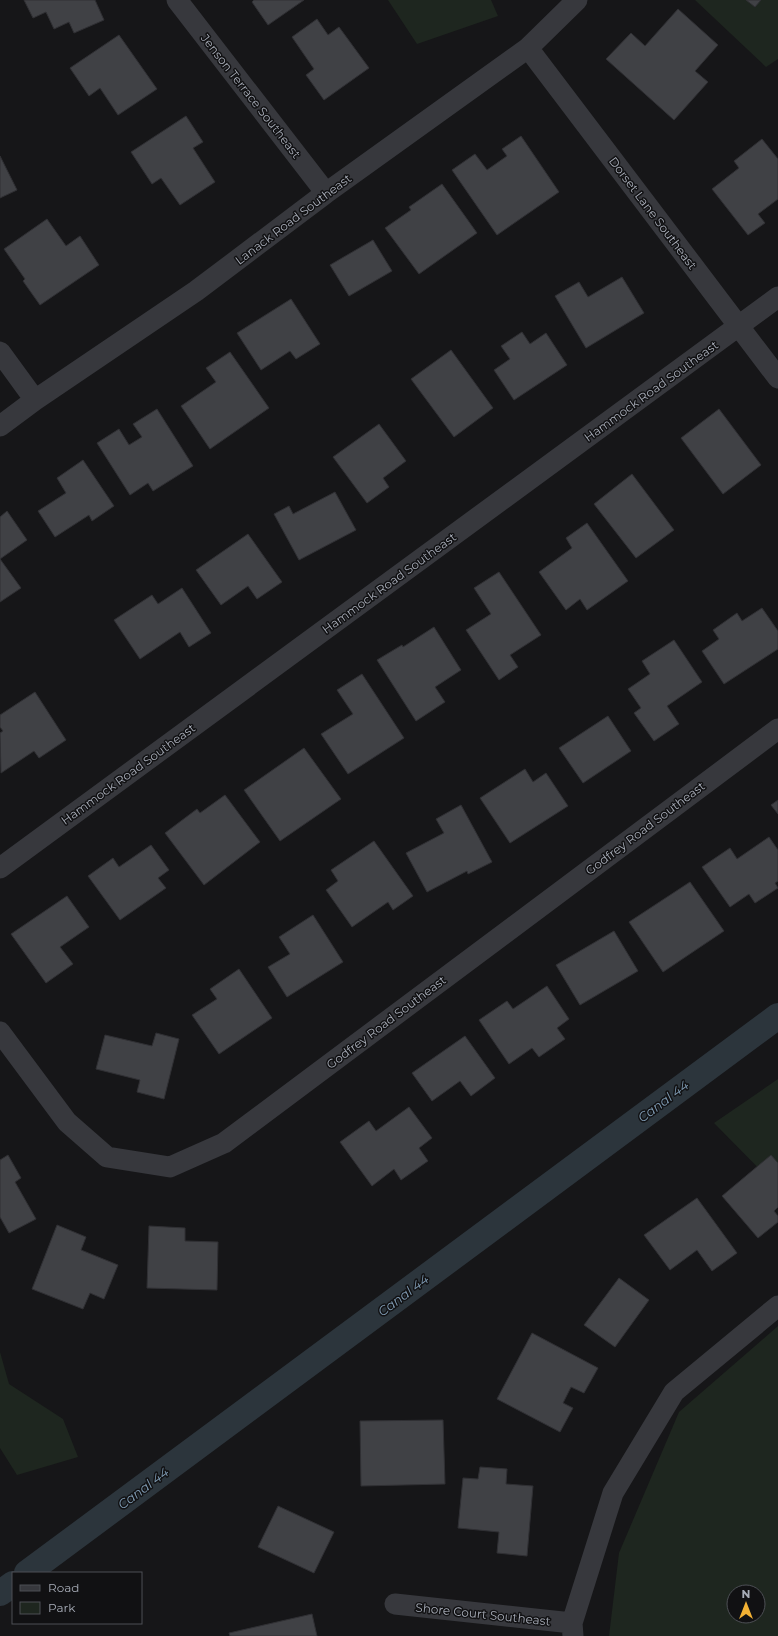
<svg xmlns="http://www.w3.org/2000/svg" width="778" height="1636" font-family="Montserrat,sans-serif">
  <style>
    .green { fill: #1e261f; fill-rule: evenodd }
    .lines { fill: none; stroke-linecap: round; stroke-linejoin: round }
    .canal { stroke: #2c353c; stroke-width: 26 }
    .building { fill: #404145; stroke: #303034 }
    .minor { stroke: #37383d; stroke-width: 21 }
    .labels { text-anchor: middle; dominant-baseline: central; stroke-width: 3; stroke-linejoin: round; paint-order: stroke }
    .street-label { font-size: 12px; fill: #a8adb8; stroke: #111113 }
    .water-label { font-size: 13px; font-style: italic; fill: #7f9bb3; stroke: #111113 }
  </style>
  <rect width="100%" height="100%" fill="#161618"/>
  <path class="green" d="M 388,0 L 491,0 L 498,16 L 417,44 Z
    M 695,0 L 778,0 L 778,59 L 766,67 Z
    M 778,1079 L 778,1188 L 714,1123 Z
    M 778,1326 L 778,1636 L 609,1636 L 619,1553 L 679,1412 ZM 734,1592 L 758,1592 L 758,1616 L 734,1616 Z
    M 0,1352 L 9,1384 L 63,1419 L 78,1457 L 17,1475 L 0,1448 Z"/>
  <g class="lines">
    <path class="canal" d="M 27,1573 L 778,1016
      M 0,1593 L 13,1584"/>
  </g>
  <path class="building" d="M 24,0 L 95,0 L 104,20 L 74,33 L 69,22 L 54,29 L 46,12 L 33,18 Z
    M 254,0 L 304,0 L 268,25 L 252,2 Z
    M 746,0 L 761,0 L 755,7 Z
    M 678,9 L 718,45 L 695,71 L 708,82 L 674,120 L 606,59 L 631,33 L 645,46 Z
    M 317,19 L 328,35 L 339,27 L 369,68 L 324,100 L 306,75 L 314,69 L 292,37 Z
    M 119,35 L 157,89 L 118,115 L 100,88 L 89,96 L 70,68 Z
    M 186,116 L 203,142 L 193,148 L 215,182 L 180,205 L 161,178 L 152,184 L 131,152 Z
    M 521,136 L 559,192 L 497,235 L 452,170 L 475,154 L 487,170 L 507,156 L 502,149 Z
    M 762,139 L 778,159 L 778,199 L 758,214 L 765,223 L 748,235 L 712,189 L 739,168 L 734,161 Z
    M 0,156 L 17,190 L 0,198 Z
    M 442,184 L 477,233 L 419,274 L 385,228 L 411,210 L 409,207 Z
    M 47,219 L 66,246 L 80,236 L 99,265 L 40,305 L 23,281 L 25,279 L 4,249 Z
    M 373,240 L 392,271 L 349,296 L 330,265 Z
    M 622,277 L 644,313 L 586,348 L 555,296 L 579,282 L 588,297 Z
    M 291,299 L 320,344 L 296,359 L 290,351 L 261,370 L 237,333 Z
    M 522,332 L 530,344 L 546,333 L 567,365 L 514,400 L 494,370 L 510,359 L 501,346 Z
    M 451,350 L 493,408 L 454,437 L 411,379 Z
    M 230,352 L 269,408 L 210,449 L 181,406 L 216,382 L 206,368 Z
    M 157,409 L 193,466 L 153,491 L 148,483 L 130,495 L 97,443 L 119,429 L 129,445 L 142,437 L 133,424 Z
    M 719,409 L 761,465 L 723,494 L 681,438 Z
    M 379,424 L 406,461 L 383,478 L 389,487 L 367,503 L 333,457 Z
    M 83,460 L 114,506 L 92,521 L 89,515 L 55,537 L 38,511 L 66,493 L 57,478 Z
    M 632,474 L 674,530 L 636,558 L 594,504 Z
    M 335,492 L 356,530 L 299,560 L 274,514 L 289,506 L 293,514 Z
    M 7,511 L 27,540 L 0,559 L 21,588 L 0,602 L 0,517 Z
    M 587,523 L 628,581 L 587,610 L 580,599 L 566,610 L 539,572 L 572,548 L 566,538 Z
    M 248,534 L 282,582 L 257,599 L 248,586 L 221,605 L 196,570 Z
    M 499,572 L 541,635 L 510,655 L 518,667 L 499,680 L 466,630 L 491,614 L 474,588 Z
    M 182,588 L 211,633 L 189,647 L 180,632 L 140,659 L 114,620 L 152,595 L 158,604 Z
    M 762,608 L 778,631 L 778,649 L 724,684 L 702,651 L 719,639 L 713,630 L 737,613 L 742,621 Z
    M 434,627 L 461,670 L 435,687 L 445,702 L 416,721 L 377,660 L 402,645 L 403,647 Z
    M 674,640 L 702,682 L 667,706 L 679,724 L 654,741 L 634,713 L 641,708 L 628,689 L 650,674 L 642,661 Z
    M 362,674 L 404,738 L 348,774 L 321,734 L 353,714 L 337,690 Z
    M 35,692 L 66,740 L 39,758 L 34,751 L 1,773 L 0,733 L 3,731 L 0,727 L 0,715 Z
    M 608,716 L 631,751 L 583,783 L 559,748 Z
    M 304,748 L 341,799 L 280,841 L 244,790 Z
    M 525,769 L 533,782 L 546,773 L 568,806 L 510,843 L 480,798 Z
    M 225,795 L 260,842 L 204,885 L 165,833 L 197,809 L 200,813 Z
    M 778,800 L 778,814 L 771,805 Z
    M 461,805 L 492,862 L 468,874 L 467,871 L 427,892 L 406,853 L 444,833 L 436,819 Z
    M 769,837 L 778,850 L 778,881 L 775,883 L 778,888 L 755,903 L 749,894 L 730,907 L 702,867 L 730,848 L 737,859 Z
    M 374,841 L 413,896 L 393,910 L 388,902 L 352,927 L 326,890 L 338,881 L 331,870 Z
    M 151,845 L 169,870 L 158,878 L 166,888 L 120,920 L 88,876 L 113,858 L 119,867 Z
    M 690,882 L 724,931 L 663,972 L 629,922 Z
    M 67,896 L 89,927 L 60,947 L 73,964 L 46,983 L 11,934 Z
    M 313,915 L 343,962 L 287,997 L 268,967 L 290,954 L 279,937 Z
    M 614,931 L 638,971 L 580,1005 L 556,965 Z
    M 239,969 L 272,1018 L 219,1054 L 192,1015 L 217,999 L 210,989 Z
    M 547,986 L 569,1019 L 557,1028 L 565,1039 L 539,1057 L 532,1048 L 509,1064 L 479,1020 L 507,1001 L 513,1009 Z
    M 156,1033 L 179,1039 L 164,1099 L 137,1092 L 140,1080 L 96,1069 L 105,1035 L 152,1046 Z
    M 465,1036 L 495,1078 L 471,1096 L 460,1081 L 432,1101 L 412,1073 Z
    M 409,1107 L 432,1138 L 419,1148 L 428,1161 L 401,1180 L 394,1169 L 372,1186 L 340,1142 L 369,1121 L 376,1131 Z
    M 8,1155 L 21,1178 L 15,1182 L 36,1219 L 9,1233 L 0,1217 L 0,1160 Z
    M 771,1155 L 778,1163 L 778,1207 L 774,1211 L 778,1216 L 778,1222 L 758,1238 L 722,1196 Z
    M 697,1198 L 737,1253 L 712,1271 L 697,1250 L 670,1270 L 644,1235 Z
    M 57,1225 L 86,1237 L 81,1250 L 118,1265 L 104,1299 L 90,1293 L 83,1309 L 32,1289 Z
    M 149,1226 L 185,1228 L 185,1241 L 218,1242 L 217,1290 L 147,1288 Z
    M 619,1278 L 649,1300 L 615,1347 L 584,1325 Z
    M 532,1333 L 598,1368 L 584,1393 L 571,1387 L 563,1403 L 573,1408 L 560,1432 L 497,1399 Z
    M 443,1420 L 445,1484 L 361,1486 L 360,1421 Z
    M 480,1467 L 507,1469 L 506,1484 L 533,1486 L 527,1556 L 497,1553 L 499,1532 L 458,1528 L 463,1478 L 478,1479 Z
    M 278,1506 L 334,1532 L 314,1573 L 258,1547 Z
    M 312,1614 L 317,1636 L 230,1636 L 229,1633 Z"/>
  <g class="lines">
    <path class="minor" d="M 177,0 L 326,193
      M 528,48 L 778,378
      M 0,352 L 35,400
      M 0,426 L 35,400 L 196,291 L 326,193 L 528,48 L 577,0
      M 0,868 L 778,297
      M 0,1032 L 67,1122 L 107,1157 L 170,1167 L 224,1143 L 778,729
      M 395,1604 L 572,1623
      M 573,1636 L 572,1623 L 613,1493 L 674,1392 L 778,1306"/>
  </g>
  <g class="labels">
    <g class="street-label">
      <text transform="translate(251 96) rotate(52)">Jenson Terrace Southeast</text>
      <text transform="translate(653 213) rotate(53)">Dorset Lane Southeast</text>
      <text transform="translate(293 219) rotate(-37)">Lanack Road Southeast</text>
      <text transform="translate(651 391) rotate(-36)">Hammock Road Southeast</text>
      <text transform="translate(389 583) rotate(-36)">Hammock Road Southeast</text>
      <text transform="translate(128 774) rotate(-36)">Hammock Road Southeast</text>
      <text transform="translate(645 828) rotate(-37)">Godfrey Road Southeast</text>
      <text transform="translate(386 1022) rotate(-37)">Godfrey Road Southeast</text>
      <text transform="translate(483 1614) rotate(6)">Shore Court Southeast</text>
    </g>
    <g class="water-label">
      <text transform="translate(663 1101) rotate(-37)">Canal 44</text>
      <text transform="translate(403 1295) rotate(-37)">Canal 44</text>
      <text transform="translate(143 1488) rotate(-37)">Canal 44</text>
    </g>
  </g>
  <rect x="12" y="1572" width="130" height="52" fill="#111113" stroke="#4d4f55"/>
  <rect x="20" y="1585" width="20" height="6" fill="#37383d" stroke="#4d4f55"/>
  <text x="48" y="1592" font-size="12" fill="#a8adb8">Road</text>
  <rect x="20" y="1602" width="20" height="12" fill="#1e261f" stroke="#4d4f55"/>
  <text x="48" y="1612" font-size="12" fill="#a8adb8">Park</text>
  <g transform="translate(746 1604)"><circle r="19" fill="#111113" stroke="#4d4f55"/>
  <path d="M0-3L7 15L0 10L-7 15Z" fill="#f2b134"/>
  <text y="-6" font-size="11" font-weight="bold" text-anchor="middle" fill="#a8adb8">N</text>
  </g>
</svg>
